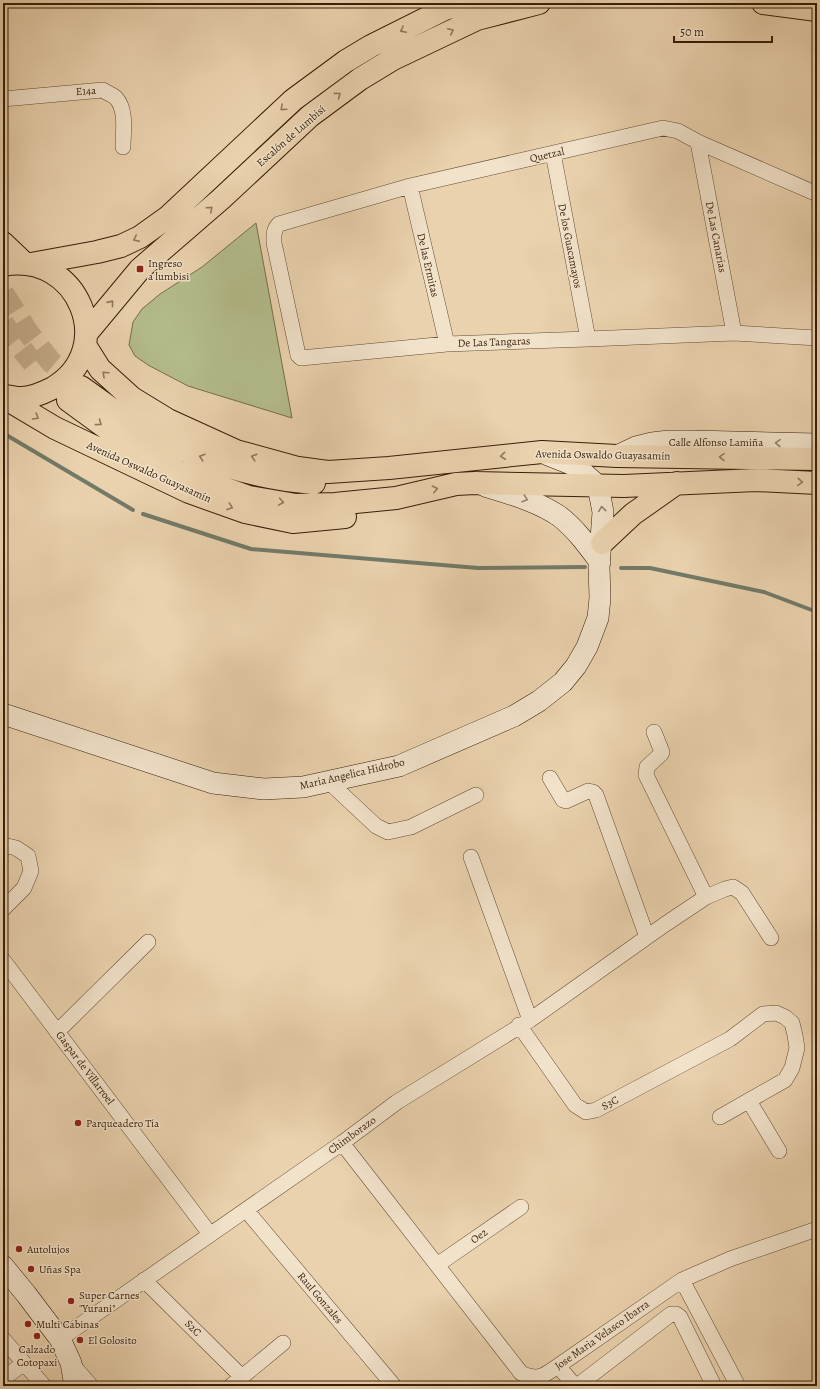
<svg xmlns="http://www.w3.org/2000/svg" width="820" height="1389" font-family="Alegreya,serif">
  <style>
    .green { fill: #b4bd8c; stroke: #766e4a }
    .lines { fill: none; stroke-linecap: round; stroke-linejoin: round }
    .stream { stroke: #727a69; stroke-width: 4 }
    .primary-tunnel { stroke: #c6ae8d; stroke-width: 22; stroke-dasharray: 22 11; stroke-linecap: butt }
    .street-casing { stroke: #644b32; stroke-width: 16 }
    .secondary-casing { stroke: #381e08; stroke-width: 22 }
    .primary-casing { stroke: #381e08; stroke-width: 24 }
    .street { stroke: #f1e2ca; stroke-width: 15 }
    .secondary { stroke: #f1e2ca; stroke-width: 21 }
    .primary { stroke: #ead2ae; stroke-width: 22 }
    .oneway { stroke: #91785b }
    .oneway2 { stroke: #948069 }
    .poi-dot { fill: #8f2418; stroke: #f1e2ca; stroke-width: 1.5 }
    .labels { text-anchor: middle; dominant-baseline: central; stroke-width: 3; stroke-linejoin: round; paint-order: stroke }
    .street-label { font-size: 11px; fill: #381e08; stroke: #f1e2ca }
    .poi-label { font-size: 11px; fill: #381e08; stroke: #f1e2ca; text-anchor: start }
  </style>
  <rect width="100%" height="100%" fill="#ead2ae"/>
  <filter id="stains"><feTurbulence type="fractalNoise" baseFrequency=".005" numOctaves="4"/><feColorMatrix values="0 0 0 0 .2 0 0 0 0 .09 0 0 0 0 .02 0 0 0 .5 -.17"/></filter>
  <radialGradient id="worn" r=".72"><stop offset=".6" stop-color="#630" stop-opacity="0"/><stop offset="1" stop-color="#630" stop-opacity=".3"/></radialGradient>
  <path class="green" d="M 256,223 L 292,418 L 188,386 L 148,365 L 135,356 L 129,345 L 133,322 L 142,309 L 160,294 L 202,267 Z"/>
  <g class="lines">
    <path class="stream" d="M 3,433 L 133,510
      M 143,514 L 251,549 L 478,568 L 585,567
      M 621,568 L 650,568 L 764,592 L 817,612"/>
    <path class="primary-tunnel" d="M 3,293 L 27,331 L 51,362 L 81,387
      M 3,323 L 13,338 L 33,363"/>
    <defs>
      <path id="street" d="M 3,99 L 103,90 C 107,93 113,95 116,98 C 127,110 123,132 123,147
        M 698,142 L 734,333
        M 553,153 L 588,339
        M 410,186 L 447,344
        M 817,194 L 698,142 L 678,131 L 663,128 L 410,186 L 279,224 C 273,230 274,236 274,243 L 297,350 L 298,355 L 301,358 L 447,344 L 588,339 L 734,333 L 817,338
        M 550,778 L 563,800 L 566,801 L 588,791 L 593,792 L 596,795 L 647,937
        M 328,781 L 376,826 L 388,832 L 411,827 L 476,795
        M 3,845 L 16,848 L 28,856 L 31,871 L 24,888 L 3,909
        M 471,857 L 530,1020
        M 706,897 L 725,889 L 733,887 L 742,893 L 771,938
        M 3,960 L 210,1234
        M 519,1025 L 575,1105 L 586,1112 L 596,1110 L 730,1039 L 763,1014 L 776,1013 L 785,1017 L 792,1023 L 795,1035 L 797,1048 L 792,1068 L 785,1080 L 720,1117
        M 57,1032 L 148,942
        M 749,1101 L 779,1151
        M 342,1143 L 521,1373 C 539,1381 543,1376 558,1366 L 682,1280 L 730,1259 L 817,1229
        M 246,1210 L 394,1386
        M 437,1265 L 521,1207
        M 144,1280 L 242,1377
        M 682,1280 L 738,1386
        M 3,1339 L 44,1386
        M 60,1339 L 342,1143 L 397,1102 L 530,1020 L 664,925 L 706,897 L 646,775 L 647,767 L 661,754 L 662,752 L 654,732
        M 71,1363 L 91,1386
        M 558,1366 L 575,1386
        M 3,1379 L 24,1363
        M 231,1386 L 283,1343
        M 577,1386 L 671,1314 L 676,1314 L 680,1317 L 714,1386"/>
      <path id="secondary" d="M 617,456 L 636,447 L 652,443 L 669,441 L 693,441 L 817,444
        M 485,486 C 510,494 537,501 559,516 C 575,528 588,546 600,562
        M 3,714 L 213,783 L 264,789 L 303,787 L 399,766 L 514,716 L 539,701 L 563,682 L 576,666 L 587,647 L 598,618 L 600,598 L 599,567 L 603,512 L 598,486 L 576,466 L 548,455
        M 3,1266 L 26,1294 L 60,1339 L 71,1363 L 75,1386"/>
      <path id="primary" d="M 763,3 L 817,10
        M 3,243 L 24,263
        M 31,264 L 97,252 L 121,246 L 140,237 L 168,217 L 293,100 L 346,61 L 371,46 L 445,9 L 465,3
        M 3,265 C 78,250 119,349 53,388 C 43,393 32,398 21,398 C 15,398 9,396 3,396
        M 86,334 L 140,269 L 221,199 L 310,116 L 360,79 L 393,59 L 477,19 L 539,3
        M 85,345 L 100,369 L 132,398 L 168,420 L 236,451 L 298,468 L 328,472 L 389,468 L 542,452 L 617,456 L 817,459
        M 81,387 C 100,400 119,416 139,427 C 192,458 253,479 314,483
        M 3,397 L 55,428 L 189,492 L 245,512 L 293,522 L 345,517
        M 68,400 L 131,446 L 177,471 L 249,497 L 296,505 L 335,504 L 396,498 L 456,484 L 475,483 L 624,486 L 756,480 L 817,483
        M 602,543 L 633,514 L 677,483"/>
    </defs>
    <use href="#street" class="street-casing"/>
    <use href="#secondary" class="secondary-casing"/>
    <use href="#primary" class="primary-casing"/>
    <use href="#street" class="street"/>
    <use href="#secondary" class="secondary"/>
    <use href="#primary" class="primary"/>
  </g>
  <defs><path id="oneway-chevron" d="M-2-3.5L2.5 0L-2 3.5" fill="none" stroke-width="1.6" stroke-linecap="round" stroke-linejoin="round"/></defs>
  <g class="oneway">
    <use href="#oneway-chevron" transform="translate(403 30) rotate(153)"/>
    <use href="#oneway-chevron" transform="translate(451 31) rotate(-25)"/>
    <use href="#oneway-chevron" transform="translate(338 95) rotate(-36)"/>
    <use href="#oneway-chevron" transform="translate(283 108) rotate(138)"/>
    <use href="#oneway-chevron" transform="translate(210 209) rotate(-42)"/>
    <use href="#oneway-chevron" transform="translate(136 239) rotate(155)"/>
    <use href="#oneway-chevron" transform="translate(111 303) rotate(-51)"/>
    <use href="#oneway-chevron" transform="translate(105 374) rotate(-137)"/>
    <use href="#oneway-chevron" transform="translate(36 417) rotate(31)"/>
    <use href="#oneway-chevron" transform="translate(99 423) rotate(36)"/>
    <use href="#oneway-chevron" transform="translate(503 456) rotate(174)"/>
    <use href="#oneway-chevron" transform="translate(202 457) rotate(-161)"/>
    <use href="#oneway-chevron" transform="translate(254 457) rotate(-163)"/>
    <use href="#oneway-chevron" transform="translate(722 457) rotate(-179)"/>
    <use href="#oneway-chevron" transform="translate(800 482) rotate(3)"/>
    <use href="#oneway-chevron" transform="translate(435 489) rotate(-13)"/>
    <use href="#oneway-chevron" transform="translate(281 502) rotate(10)"/>
    <use href="#oneway-chevron" transform="translate(230 507) rotate(20)"/>
  </g>
  <g class="oneway2">
    <use href="#oneway-chevron" transform="translate(778 443) rotate(-178)"/>
    <use href="#oneway-chevron" transform="translate(525 499) rotate(19)"/>
    <use href="#oneway-chevron" transform="translate(602 509) rotate(-96)"/>
  </g>
  <g class="poi-dot">
    <rect x="136" y="265" width="8" height="8" rx="2"/>
    <circle cx="78" cy="1123" r="4"/>
    <circle cx="19" cy="1249" r="4"/>
    <circle cx="31" cy="1269" r="4"/>
    <circle cx="71" cy="1301" r="4"/>
    <circle cx="28" cy="1324" r="4"/>
    <circle cx="37" cy="1336" r="4"/>
    <circle cx="80" cy="1340" r="4"/>
  </g>
  <g class="labels">
    <g class="street-label">
      <text transform="translate(86 91) rotate(-4)">E14a</text>
      <text transform="translate(291 136) rotate(-41)">Escalón de Lumbisí</text>
      <text transform="translate(547 155) rotate(-13)">Quetzal</text>
      <text transform="translate(716 237) rotate(79)">De Las Canarias</text>
      <text transform="translate(570 246) rotate(79)">De los Guacamayos</text>
      <text transform="translate(428 265) rotate(77)">De las Ermitas</text>
      <text transform="translate(494 342) rotate(-2)">De Las Tangaras</text>
      <text x="716" y="442">Calle Alfonso Lamiña</text>
      <text transform="translate(603 455) rotate(1)">Avenida Oswaldo Guayasamín</text>
      <text transform="translate(149 472) rotate(24)">Avenida Oswaldo Guayasamín</text>
      <text transform="translate(352 774) rotate(-13)">Maria Angelica Hidrobo</text>
      <text transform="translate(85 1068) rotate(53)">Gaspar de Villarroel</text>
      <text transform="translate(610 1103) rotate(-28)">S3C</text>
      <text transform="translate(352 1135) rotate(-36)">Chimborazo</text>
      <text transform="translate(479 1236) rotate(-35)">Oe2</text>
      <text transform="translate(320 1298) rotate(50)">Raul Gonzales</text>
      <text transform="translate(193 1328) rotate(45)">S2C</text>
      <text transform="translate(602 1335) rotate(-35)">Jose Maria Velasco Ibarra</text>
    </g>
    <g class="poi-label">
      <text x="148" y="263">Ingreso<tspan x="148" dy="13">a lumbisi</tspan></text>
      <text x="86" y="1123">Parqueadero Tía</text>
      <text x="27" y="1249">Autolujos</text>
      <text x="39" y="1269">Uñas Spa</text>
      <text x="79" y="1295">Super Carnes<tspan x="79" dy="13">"Yurani"</tspan></text>
      <text x="36" y="1324">Multi Cabinas</text>
      <text x="88" y="1340">El Golosito</text>
      <text x="37" y="1349" text-anchor="middle">Calzado<tspan x="37" dy="13">Cotopaxi</tspan></text>
    </g>
  </g>
  <rect width="820" height="1389" fill="none" stroke="#ead2ae" stroke-width="16"/>
  <rect x="4" y="4" width="812" height="1381" fill="none" stroke="#381e08" stroke-width="2"/>
  <rect x="8" y="8" width="804" height="1373" fill="none" stroke="#381e08"/>
  <path d="M674 36v6h98v-6" fill="none" stroke="#381e08" stroke-width="2"/>
  <text x="680" y="36" font-size="12" fill="#381e08" stroke="#f1e2ca" stroke-width="3" paint-order="stroke">50 m</text>
  <rect width="100%" height="100%" filter="url(#stains)"/>
  <rect width="100%" height="100%" fill="url(#worn)"/>
</svg>
